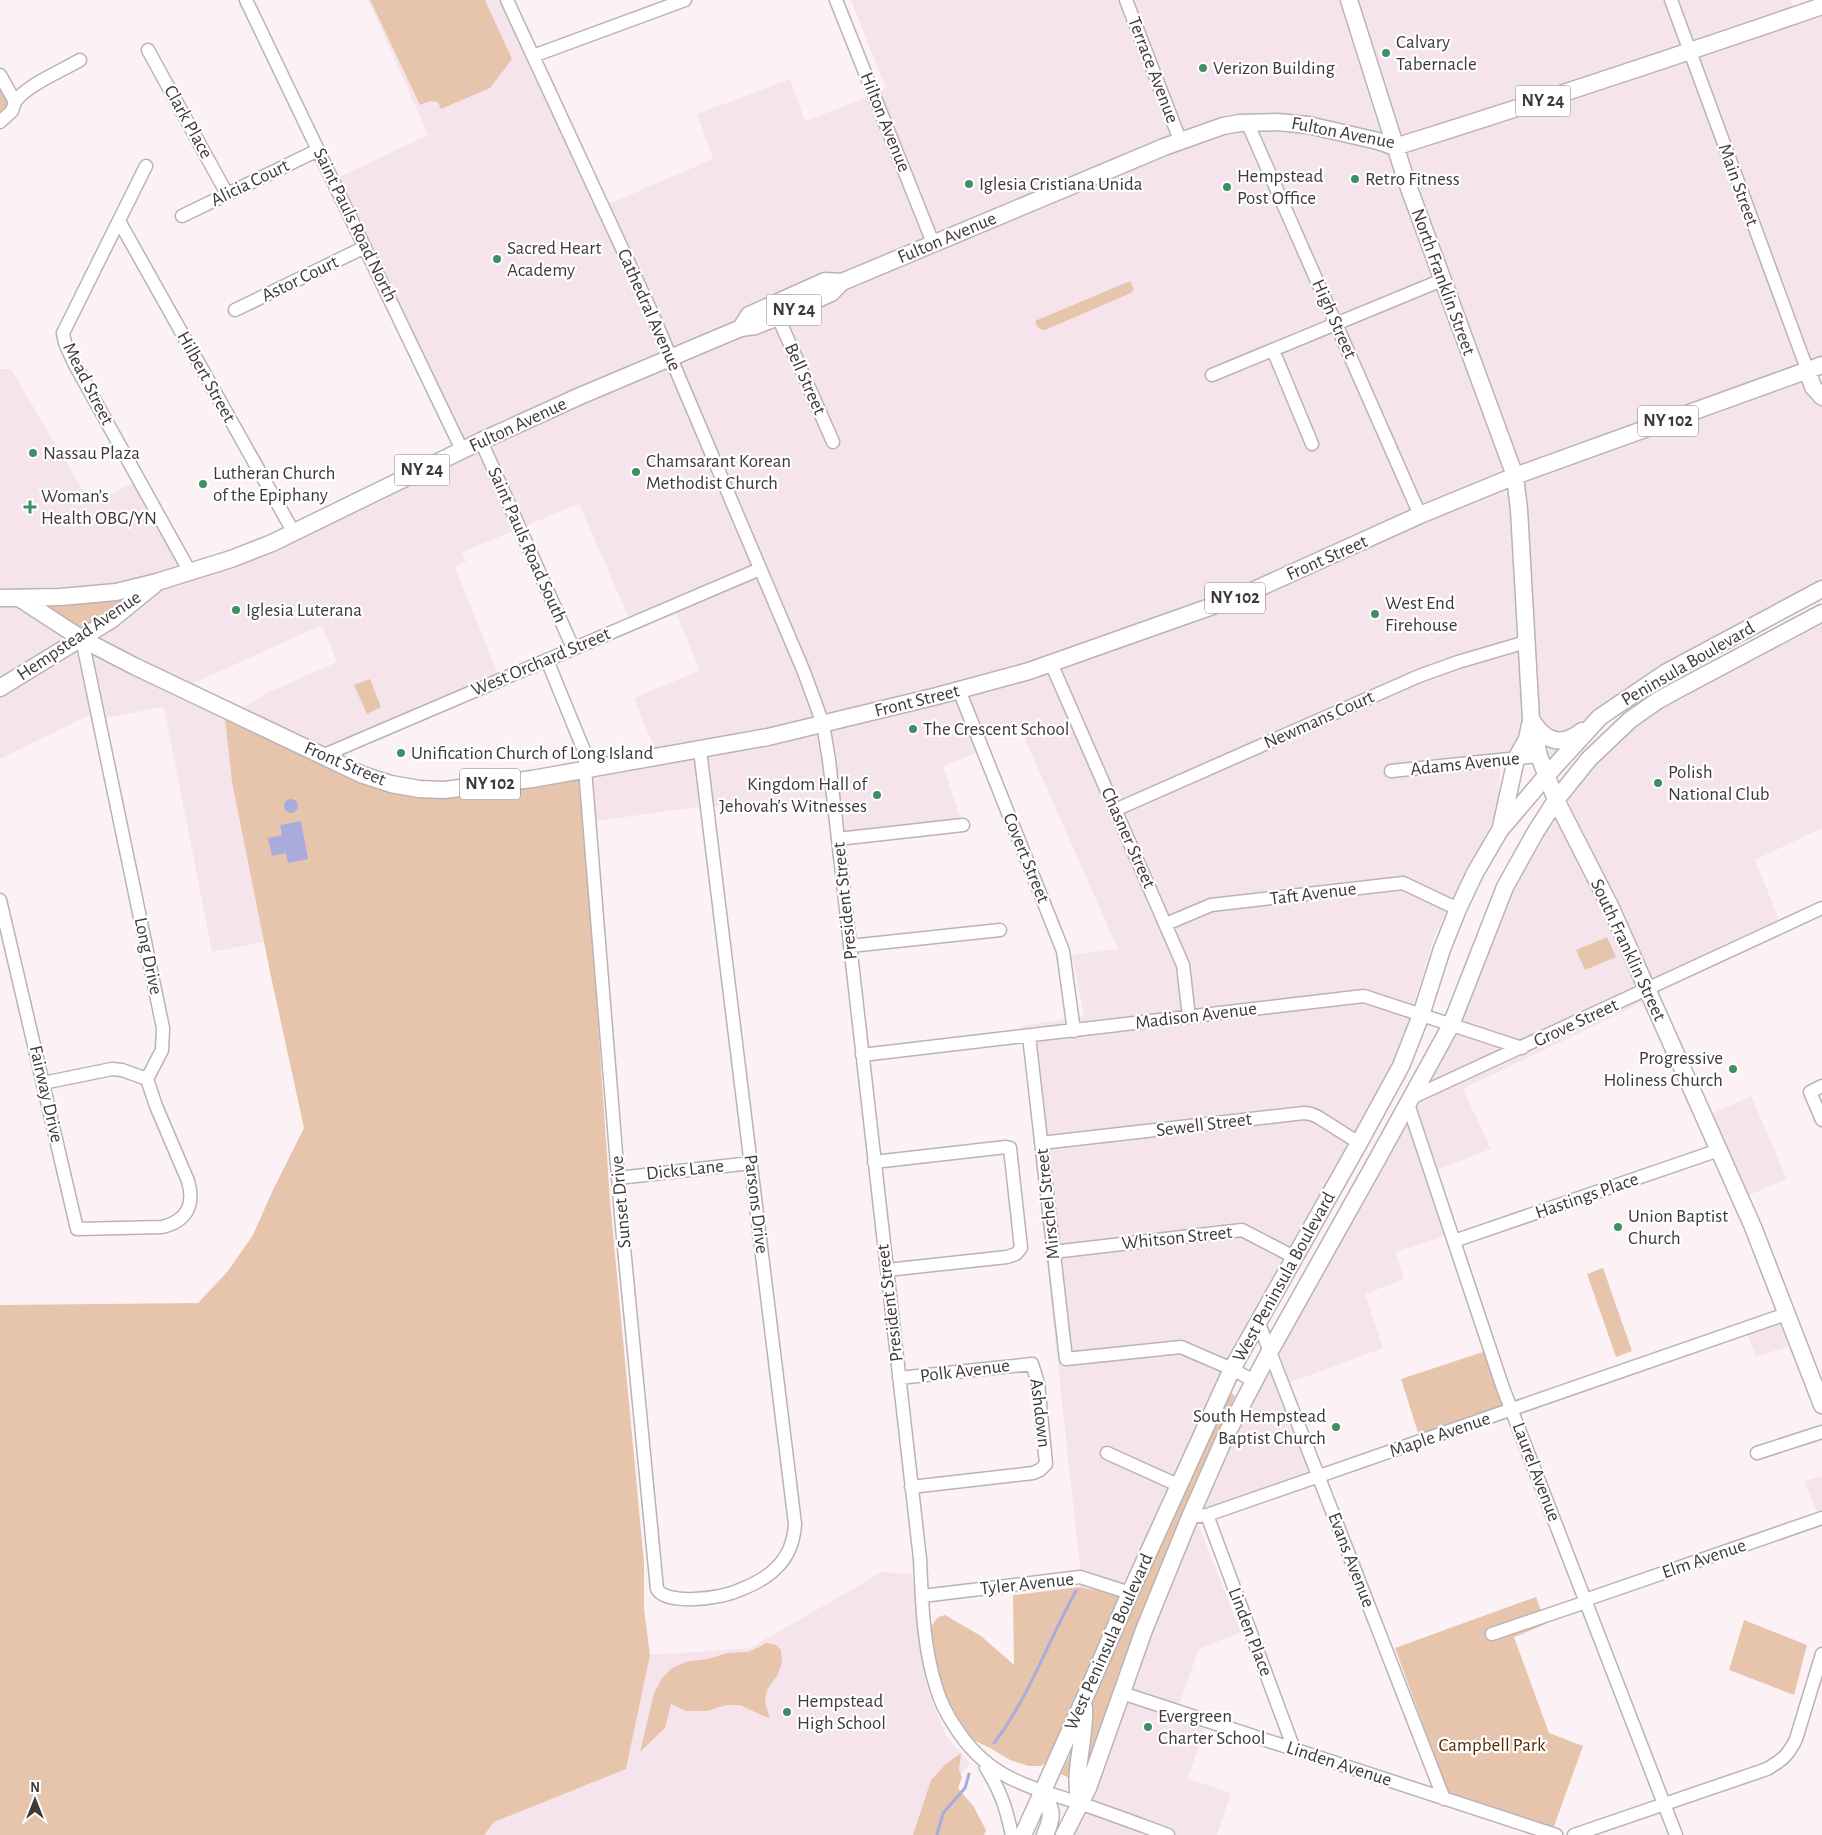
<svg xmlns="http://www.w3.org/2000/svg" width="1822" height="1835" font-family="'Alegreya Sans',sans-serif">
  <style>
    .built { fill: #f6e4ec; fill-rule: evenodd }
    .green { fill: #e7c5ad }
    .water { fill: #aaabdd }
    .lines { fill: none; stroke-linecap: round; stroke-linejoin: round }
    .stream { stroke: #aaabdd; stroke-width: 3 }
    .minor-casing { stroke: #bbb2b6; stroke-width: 15 }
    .major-casing { stroke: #bbb2b6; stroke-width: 19 }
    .minor { stroke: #fff; stroke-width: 12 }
    .major { stroke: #fff; stroke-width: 16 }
    .poi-dot { fill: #3c9063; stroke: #fff; stroke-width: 2 }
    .labels { text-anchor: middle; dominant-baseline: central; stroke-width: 4.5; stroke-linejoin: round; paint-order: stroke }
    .shield { fill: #fff; stroke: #787576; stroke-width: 1 }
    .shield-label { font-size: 18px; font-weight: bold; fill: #3e3a3c }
    .poi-label { font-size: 19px; fill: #3e3a3c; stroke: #fff; text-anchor: start }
    .street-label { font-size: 19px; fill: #3e3a3c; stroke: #fff }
    .park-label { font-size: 19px; fill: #562b03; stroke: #fff }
  </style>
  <rect width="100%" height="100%" fill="#fcf2f6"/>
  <path class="built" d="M 368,0 L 503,0 L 597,204 L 613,202 L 713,159 L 697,114 L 790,79 L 805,121 L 868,97 L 886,88 L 851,0 L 1791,0 L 1796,14 L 1822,6 L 1822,364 L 1799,375 L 1822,404 L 1822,585 L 1650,682 L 1551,760 L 1529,719 L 1500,771 L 1497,815 L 1434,937 L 1395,1066 L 1221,1372 L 1124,1596 L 1080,1587 L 1080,1567 L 1021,1026 L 1084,1016 L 1072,955 L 1118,949 L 1020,728 L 980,739 L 984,750 L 943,766 L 962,822 L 835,837 L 831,797 L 768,804 L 767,800 L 712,807 L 712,805 L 588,822 L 583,773 L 657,755 L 634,698 L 700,670 L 674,608 L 633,627 L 579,504 L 462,552 L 466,562 L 455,567 L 499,676 L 320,756 L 224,710 L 232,782 L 264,942 L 212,952 L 164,707 L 104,718 L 89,715 L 0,759 L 0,369 L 11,369 L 91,504 L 140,479 L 191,572 L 463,453 L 335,179 L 428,135 ZM 322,625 L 337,662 L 269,692 L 234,713 L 183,688 Z
    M 1822,617 L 1822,828 L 1755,860 L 1781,924 L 1633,1007 L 1463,1089 L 1491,1149 L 1433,1171 L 1454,1233 L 1396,1252 L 1404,1279 L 1365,1294 L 1383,1348 L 1286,1384 L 1320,1472 L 1205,1512 L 1194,1514 L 1241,1632 L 1199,1649 L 1176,1713 L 1206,1723 L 1188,1779 L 1231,1793 L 1217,1835 L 1065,1835 L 1135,1665 L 1194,1514 L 1229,1435 L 1284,1331 L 1414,1098 L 1459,1012 L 1518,869 L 1561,798 L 1593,759 L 1634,720 L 1657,704 Z
    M 1751,1096 L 1787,1179 L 1742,1198 L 1704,1117 Z
    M 1786,1312 L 1798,1343 L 1756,1357 L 1745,1327 Z
    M 1822,1476 L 1822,1519 L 1819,1520 L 1805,1481 Z
    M 882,1572 L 912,1574 L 927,1689 L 946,1736 L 970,1763 L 938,1803 L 928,1835 L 484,1835 L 494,1822 L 626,1769 L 650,1655 L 750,1648 Z"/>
  <path class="green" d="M 370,0 L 485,0 L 512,59 L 490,88 L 441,109 L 438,102 L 430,101 L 420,105 Z
    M 0,84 L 8,102 L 4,110 L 0,114 Z
    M 1130,281 L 1134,289 L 1131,293 L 1045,330 C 1038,330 1037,326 1035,321 Z
    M 133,593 L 84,633 L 40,604 Z
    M 370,679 L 381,707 L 367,714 L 354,685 Z
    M 224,710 L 416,790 L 583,773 L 598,968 L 595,978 L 610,1200 L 644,1563 L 644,1609 L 650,1655 L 626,1769 L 494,1822 L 484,1835 L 0,1835 L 0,1305 L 198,1303 L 228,1271 L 253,1235 L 272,1192 L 304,1128 L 270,972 L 232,782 Z
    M 1607,937 L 1616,957 L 1585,970 L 1576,950 Z
    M 1603,1268 L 1632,1351 L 1616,1357 L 1587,1274 Z
    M 1489,1350 L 1510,1409 L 1420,1439 L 1401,1379 Z
    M 1230,1392 L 1235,1396 L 1215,1438 L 1211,1458 L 1084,1780 L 1091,1704 L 1141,1587 Z
    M 1080,1587 L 1124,1596 L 1049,1760 L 1041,1766 L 1029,1766 L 1010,1760 L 990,1748 L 965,1736 L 942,1695 L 931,1649 L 932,1625 L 938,1617 L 945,1615 L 981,1636 L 1014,1665 L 1013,1595 Z
    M 1536,1597 L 1546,1624 L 1514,1637 L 1549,1733 L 1583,1746 L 1552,1832 L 1449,1795 L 1395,1648 Z
    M 1744,1620 L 1807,1645 L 1794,1695 L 1729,1670 Z
    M 767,1643 L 776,1645 L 781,1650 L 782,1662 L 778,1674 L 767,1690 L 765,1702 L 770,1719 L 740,1705 L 726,1705 L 707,1711 L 686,1711 L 671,1704 L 665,1728 L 640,1752 L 654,1693 L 662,1678 L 672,1668 L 689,1661 L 708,1659 L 727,1653 L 748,1652 Z
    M 1075,1744 L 1074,1778 L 1069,1778 L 1061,1774 Z
    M 961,1753 L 959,1769 L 962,1778 L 958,1788 L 974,1807 L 986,1830 L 984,1835 L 913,1835 L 931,1780 L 946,1764 Z"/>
  <path class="water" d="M284 806a7 7 0 1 1 14 0a7 7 0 1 1-14 0Z
    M 301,821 L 308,859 L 288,863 L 286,853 L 272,856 L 268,838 L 282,835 L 280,825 Z"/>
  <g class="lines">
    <path class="stream" d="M 994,1743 C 1029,1698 1048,1641 1076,1591
      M 937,1835 L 943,1813 L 965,1788 L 969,1774"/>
    <defs>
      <path id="minor" d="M 246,0 L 462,450
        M 507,0 L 651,311 L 804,672 L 823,724 L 829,760 L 920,1559 C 922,1602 923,1646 936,1687 C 940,1701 946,1713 954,1725 C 986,1777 1024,1785 1079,1803 C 1109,1813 1138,1824 1168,1835
        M 836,0 L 933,243
        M 1126,0 L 1180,140
        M 1671,0 L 1807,369
        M 148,50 L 227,194
        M 533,56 L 685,0
        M 0,75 L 15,102 L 12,111 L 0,122
        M 15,102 C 25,86 63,70 80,60
        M 1247,122 L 1420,515
        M 146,166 L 63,333 L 65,343 L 74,363 L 190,572
        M 182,216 L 318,150
        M 119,221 L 294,533
        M 235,310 L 365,247
        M 778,317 L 833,442
        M 1273,350 L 1312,444
        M 1212,375 L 1442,280
        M 481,441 L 573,648
        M 547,660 L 585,753 L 585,769 L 622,1227 L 657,1589 C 667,1606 721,1598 737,1591 C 750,1586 766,1579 776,1568 C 789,1556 794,1541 795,1524 L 700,750
        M 1051,663 L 1183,965 L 1189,1017
        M 959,690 L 1063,951 L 1074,1031
        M 322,756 L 760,569
        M 1391,771 L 1539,756
        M 1115,810 L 1419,676 L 1458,662 L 1526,642
        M 838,839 L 963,825
        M 0,900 L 77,1229 L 162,1227 C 187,1221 195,1205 188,1181 L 156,1106 L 147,1079 L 162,1050 L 163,1028 L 82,639
        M 1166,924 L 1211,905 L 1403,883 L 1458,909
        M 850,946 L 1000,930
        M 1029,1036 L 1066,1359 L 1181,1347 L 1232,1369 L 1254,1381
        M 862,1055 L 1364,996 L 1522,1048
        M 43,1083 L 112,1069 L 122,1070 L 147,1079
        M 1822,1086 L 1810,1092 L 1822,1120
        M 1411,1098 L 1822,908
        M 1408,1104 L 1503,1388 L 1676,1835
        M 1041,1143 L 1304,1113 L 1311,1114 L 1318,1117 L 1359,1143
        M 874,1162 L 1006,1147 L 1010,1148 L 1021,1248 L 1016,1254 L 1007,1257 L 887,1270
        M 618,1178 L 751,1163
        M 1454,1241 L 1719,1150
        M 1053,1252 L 1242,1230 L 1294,1257
        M 1258,1321 L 1444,1799
        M 899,1378 L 1032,1364 L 1038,1383 L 1046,1464 L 1040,1470 L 1033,1473 L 911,1487
        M 1107,1453 L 1180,1486
        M 1757,1453 L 1822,1432
        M 1207,1515 L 1294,1749
        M 1190,1517 L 1207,1515 L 1786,1314
        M 922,1596 L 1080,1577 L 1130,1593
        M 1585,1600 L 1822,1518
        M 1492,1634 L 1586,1602
        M 1122,1693 L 1556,1835
        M 986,1768 C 1001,1791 1006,1808 1012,1835
        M 1574,1835 L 1767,1769 C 1782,1760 1788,1756 1796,1739 L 1822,1654"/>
      <path id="major" d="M 1349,0 L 1406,180 L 1515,476 L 1519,510 L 1531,719 L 1539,756 L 1556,800 L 1611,908 L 1753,1227 L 1822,1405
        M 741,328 L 749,315 L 825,281 L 842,282 L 1164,147 L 1223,126 L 1240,123 L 1277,122 L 1308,125 L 1378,141 L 1395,147 C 1538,102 1680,55 1822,6
        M 1807,369 L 1813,387 L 1822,397
        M 0,598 L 61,597 L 116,592 L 157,582 L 231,559 L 272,543 L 481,441 L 580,396 L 741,328 L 755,326 L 778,317 L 831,293 L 842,282
        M 19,598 L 82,639 L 134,666 L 363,775 L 391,784 L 419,789 L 444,790 L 532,779 L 768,737 L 937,696 L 1029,671 L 1241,596 L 1420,515 L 1515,476 L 1822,365
        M 0,688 L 111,620 L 154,585
        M 1531,719 C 1544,741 1561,748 1582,731
        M 1501,827 L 1516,759 L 1527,739 L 1530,724
        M 1042,1792 C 1052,1810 1054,1815 1045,1835
        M 1080,1804 C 1072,1772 1086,1739 1084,1707
        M 1023,1835 L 1090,1686 L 1130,1593 L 1232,1369 L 1359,1143 L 1401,1066 L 1421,1015 L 1442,949 L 1458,909 L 1475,873 L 1500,830 L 1546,776 L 1600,717 L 1665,673 L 1822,589
        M 1064,1835 L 1088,1788 L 1144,1630 L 1190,1517 L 1226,1435 L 1270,1351 L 1378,1158 L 1451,1025 L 1505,887 L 1535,833 L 1556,800 L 1589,759 L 1630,720 L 1657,701 L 1675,691 L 1822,613"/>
    </defs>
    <use href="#minor" class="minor-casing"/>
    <use href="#major" class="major-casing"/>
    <use href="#minor" class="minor"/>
    <use href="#major" class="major"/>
  </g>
  <g class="poi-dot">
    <circle cx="1386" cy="53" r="5"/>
    <circle cx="1203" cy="68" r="5"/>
    <circle cx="1355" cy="179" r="5"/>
    <circle cx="969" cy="184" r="5"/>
    <circle cx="1227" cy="187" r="5"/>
    <circle cx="497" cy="259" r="5"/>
    <circle cx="33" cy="453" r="5"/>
    <circle cx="636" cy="472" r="5"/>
    <circle cx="203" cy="484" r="5"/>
    <path d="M27.5 499.5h5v5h5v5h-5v5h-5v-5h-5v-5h5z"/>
    <circle cx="236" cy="610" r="5"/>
    <circle cx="1375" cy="614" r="5"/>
    <circle cx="913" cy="729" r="5"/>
    <circle cx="401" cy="753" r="5"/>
    <circle cx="1658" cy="783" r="5"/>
    <circle cx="877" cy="795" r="5"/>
    <circle cx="1733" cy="1069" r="5"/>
    <circle cx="1618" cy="1227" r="5"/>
    <circle cx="1336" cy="1427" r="5"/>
    <circle cx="787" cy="1712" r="5"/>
    <circle cx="1148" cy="1727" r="5"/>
  </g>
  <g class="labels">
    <g class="shield">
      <rect x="1515.5" y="85.5" width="55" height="31" rx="4"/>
      <rect x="766.5" y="294.5" width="55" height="31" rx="4"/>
      <rect x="1638" y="405.5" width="60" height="31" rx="4"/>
      <rect x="394.5" y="454.5" width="55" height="31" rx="4"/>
      <rect x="1205" y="582.5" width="60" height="31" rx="4"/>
      <rect x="460" y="768.5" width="60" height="31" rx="4"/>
    </g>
    <g class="shield-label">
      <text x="1543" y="101">NY 24</text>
      <text x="794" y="310">NY 24</text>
      <text x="1668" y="421">NY 102</text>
      <text x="422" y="470">NY 24</text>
      <text x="1235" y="598">NY 102</text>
      <text x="490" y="784">NY 102</text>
    </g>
    <g class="poi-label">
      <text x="1396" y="42">Calvary<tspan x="1396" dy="22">Tabernacle</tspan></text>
      <text x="1213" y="68">Verizon Building</text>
      <text x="1237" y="176">Hempstead<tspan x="1237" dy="22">Post Office</tspan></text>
      <text x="1365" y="179">Retro Fitness</text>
      <text x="979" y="184">Iglesia Cristiana Unida</text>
      <text x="507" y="248">Sacred Heart<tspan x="507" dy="22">Academy</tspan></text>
      <text x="43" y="453">Nassau Plaza</text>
      <text x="646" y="461">Chamsarant Korean<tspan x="646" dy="22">Methodist Church</tspan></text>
      <text x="213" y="473">Lutheran Church<tspan x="213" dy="22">of the Epiphany</tspan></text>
      <text x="41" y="496">Woman’s<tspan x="41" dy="22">Health OBG/YN</tspan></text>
      <text x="1385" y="603">West End<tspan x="1385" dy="22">Firehouse</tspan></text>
      <text x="246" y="610">Iglesia Luterana</text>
      <text x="923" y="729">The Crescent School</text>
      <text x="411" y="753">Unification Church of Long Island</text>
      <text x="1668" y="772">Polish<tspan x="1668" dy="22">National Club</tspan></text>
      <text x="867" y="784" text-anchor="end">Kingdom Hall of<tspan x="867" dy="22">Jehovah’s Witnesses</tspan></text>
      <text x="1723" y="1058" text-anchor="end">Progressive<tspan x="1723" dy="22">Holiness Church</tspan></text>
      <text x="1628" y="1216">Union Baptist<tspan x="1628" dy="22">Church</tspan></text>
      <text x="1326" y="1416" text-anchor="end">South Hempstead<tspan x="1326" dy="22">Baptist Church</tspan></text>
      <text x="797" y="1701">Hempstead<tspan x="797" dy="22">High School</tspan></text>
      <text x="1158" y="1716">Evergreen<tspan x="1158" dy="22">Charter School</tspan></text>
    </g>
    <g class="street-label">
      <text transform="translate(1153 70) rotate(69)">Terrace Avenue</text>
      <text transform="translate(188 122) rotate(61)">Clark Place</text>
      <text transform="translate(885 122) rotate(68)">Hilton Avenue</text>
      <text transform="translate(1343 133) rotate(11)">Fulton Avenue</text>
      <text transform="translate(250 183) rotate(-26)">Alicia Court</text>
      <text transform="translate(1738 185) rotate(70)">Main Street</text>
      <text transform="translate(355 225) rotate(64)">Saint Pauls Road North</text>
      <text transform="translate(947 238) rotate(-23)">Fulton Avenue</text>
      <text transform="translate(300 279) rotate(-26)">Astor Court</text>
      <text transform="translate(1443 282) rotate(70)">North Franklin Street</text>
      <text transform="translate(649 310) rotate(66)">Cathedral Avenue</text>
      <text transform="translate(1334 319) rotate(66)">High Street</text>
      <text transform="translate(206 377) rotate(61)">Hilbert Street</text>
      <text transform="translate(805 379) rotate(66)">Bell Street</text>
      <text transform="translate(88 384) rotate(63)">Mead Street</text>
      <text transform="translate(518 425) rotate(-25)">Fulton Avenue</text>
      <text transform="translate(527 545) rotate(66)">Saint Pauls Road South</text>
      <text transform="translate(1327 558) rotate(-24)">Front Street</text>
      <text transform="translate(79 636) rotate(-34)">Hempstead Avenue</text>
      <text transform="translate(541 662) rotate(-23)">West Orchard Street</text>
      <text transform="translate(1688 664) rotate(-30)">Peninsula Boulevard</text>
      <text transform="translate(917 701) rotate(-14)">Front Street</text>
      <text transform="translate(1319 720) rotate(-24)">Newmans Court</text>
      <text transform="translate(345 764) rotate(23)">Front Street</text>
      <text transform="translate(1465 764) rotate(-6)">Adams Avenue</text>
      <text transform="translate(1128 838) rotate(66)">Chasner Street</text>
      <text transform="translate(1026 858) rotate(68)">Covert Street</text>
      <text transform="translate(1313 894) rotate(-7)">Taft Avenue</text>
      <text transform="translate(845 901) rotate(-96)">President Street</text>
      <text transform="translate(1628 950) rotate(65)">South Franklin Street</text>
      <text transform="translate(148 956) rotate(78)">Long Drive</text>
      <text transform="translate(1196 1016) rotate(-7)">Madison Avenue</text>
      <text transform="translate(1576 1023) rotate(-25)">Grove Street</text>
      <text transform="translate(46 1094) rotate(77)">Fairway Drive</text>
      <text transform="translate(1204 1125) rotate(-7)">Sewell Street</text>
      <text transform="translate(685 1170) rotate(-6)">Dicks Lane</text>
      <text transform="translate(1587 1196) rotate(-19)">Hastings Place</text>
      <text transform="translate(621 1202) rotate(-95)">Sunset Drive</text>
      <text transform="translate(756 1204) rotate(83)">Parsons Drive</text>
      <text transform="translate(1048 1204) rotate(-96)">Mirschel Street</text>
      <text transform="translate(1177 1238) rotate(-6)">Whitson Street</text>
      <text transform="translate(1284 1277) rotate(-61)">West Peninsula Boulevard</text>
      <text transform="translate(890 1303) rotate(-97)">President Street</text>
      <text transform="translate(965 1371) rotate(-7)">Polk Avenue</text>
      <text transform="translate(1040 1413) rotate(83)">Ashdown</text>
      <text transform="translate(1440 1435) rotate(-19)">Maple Avenue</text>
      <text transform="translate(1536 1472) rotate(69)">Laurel Avenue</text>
      <text transform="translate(1704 1559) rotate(-19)">Elm Avenue</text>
      <text transform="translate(1351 1560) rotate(69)">Evans Avenue</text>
      <text transform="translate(1027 1584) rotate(-6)">Tyler Avenue</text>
      <text transform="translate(1250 1632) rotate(69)">Linden Place</text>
      <text transform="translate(1109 1642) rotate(-66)">West Peninsula Boulevard</text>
      <text transform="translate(1339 1764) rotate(18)">Linden Avenue</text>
    </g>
    <g class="park-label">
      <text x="1492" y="1745">Campbell Park</text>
    </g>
  </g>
  <g transform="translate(35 1800)" stroke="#ffffff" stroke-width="4" paint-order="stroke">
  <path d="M0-4L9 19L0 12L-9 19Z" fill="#3e3a3c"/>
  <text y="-8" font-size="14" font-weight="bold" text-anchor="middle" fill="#3e3a3c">N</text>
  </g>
</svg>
